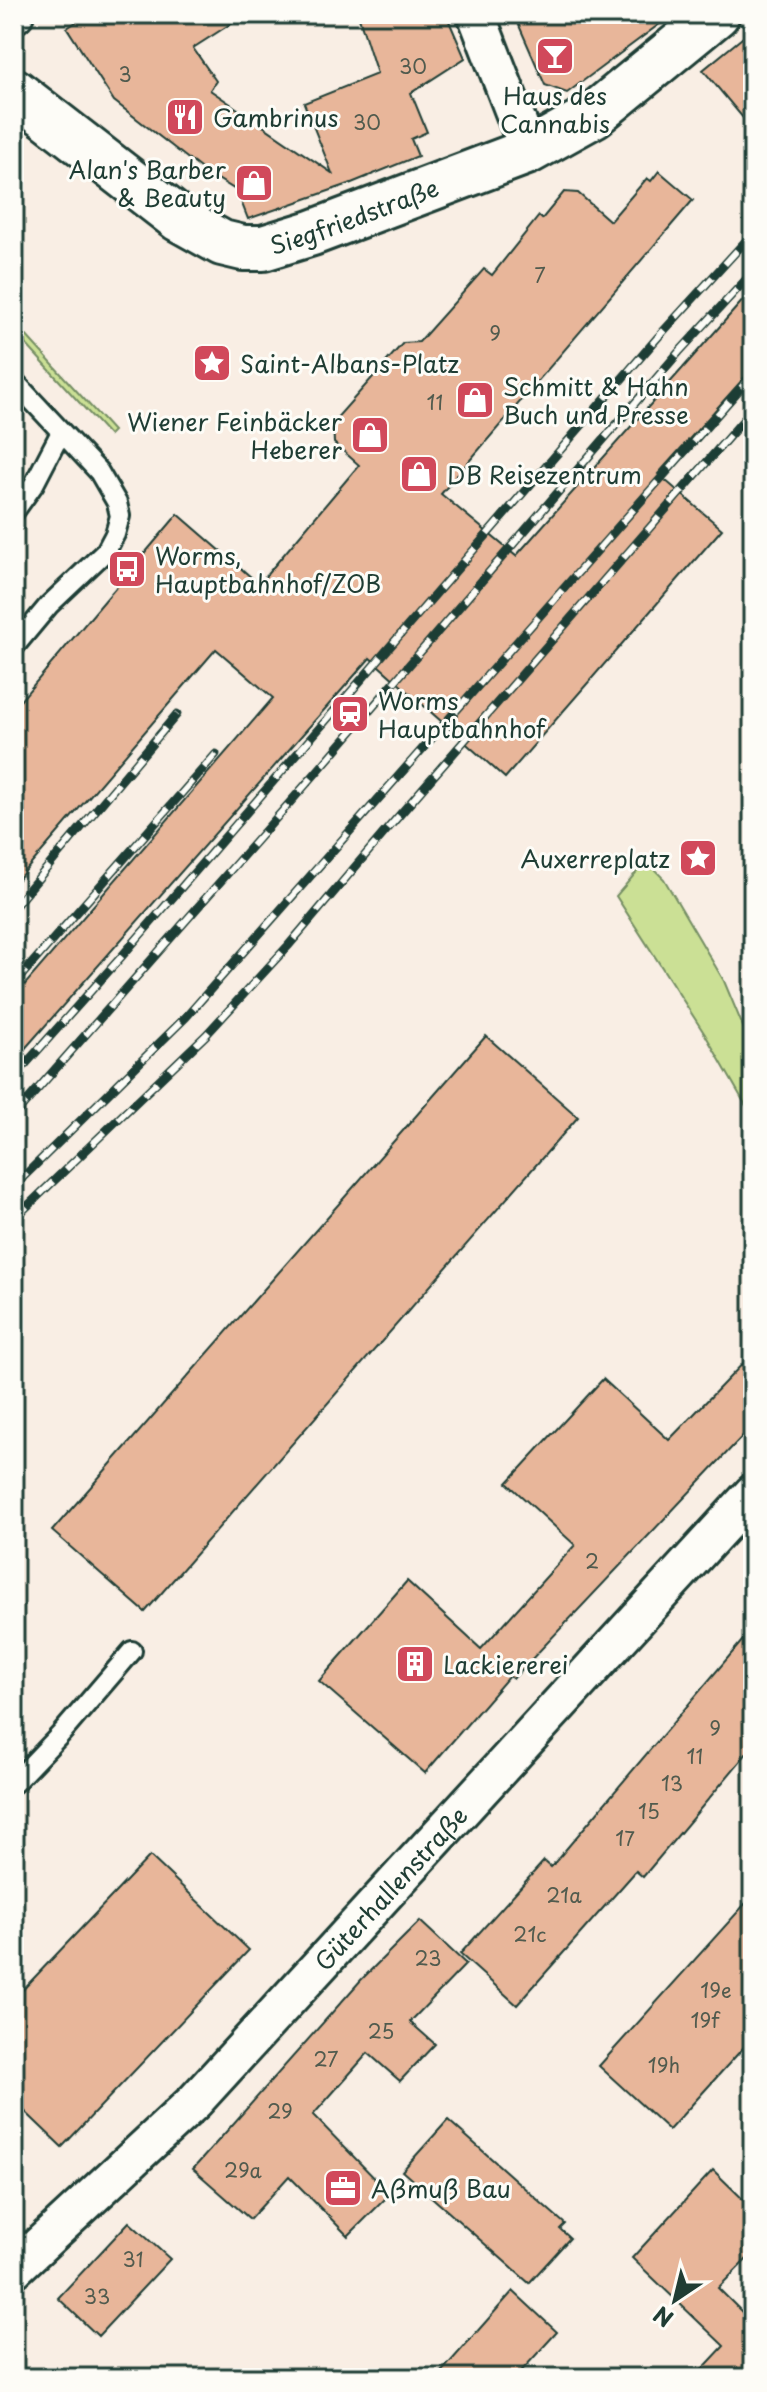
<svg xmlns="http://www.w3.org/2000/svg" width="767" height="2392" font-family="'Playpen Sans',sans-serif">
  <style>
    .green { fill: #cbe095; stroke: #758e64; stroke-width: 2 }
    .building { fill: #e8b69a; stroke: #1f3d34; stroke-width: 2 }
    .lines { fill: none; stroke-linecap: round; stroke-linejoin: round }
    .lane-casing { stroke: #1f3d34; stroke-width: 24 }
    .street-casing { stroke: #1f3d34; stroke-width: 42 }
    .secondary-casing { stroke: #1f3d34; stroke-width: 50 }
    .lane { stroke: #fdfcf7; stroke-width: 18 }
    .street { stroke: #fdfcf7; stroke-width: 36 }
    .secondary { stroke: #fdfcf7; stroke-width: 44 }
    .rail-casing { stroke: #1f3d34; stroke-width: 9 }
    .rail { stroke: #fdfcf7; stroke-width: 6; stroke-dasharray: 18; stroke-linecap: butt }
    .labels { text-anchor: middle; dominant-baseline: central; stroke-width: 6; stroke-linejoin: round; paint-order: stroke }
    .number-label { font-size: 20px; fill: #515b4e }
    .poi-label { font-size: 24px; fill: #1f3d34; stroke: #fdfcf7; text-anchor: start }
    .street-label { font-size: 24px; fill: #1f3d34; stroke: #fdfcf7 }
  </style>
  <rect width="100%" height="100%" fill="#f9eee4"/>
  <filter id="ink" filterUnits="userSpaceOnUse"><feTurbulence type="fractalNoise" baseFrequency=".0125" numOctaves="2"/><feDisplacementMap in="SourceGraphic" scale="16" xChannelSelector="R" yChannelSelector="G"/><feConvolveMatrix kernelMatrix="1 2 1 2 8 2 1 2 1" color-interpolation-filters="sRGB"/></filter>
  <g filter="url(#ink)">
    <path class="green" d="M 14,322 L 113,431 L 109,435 L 14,331 Z
      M 646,861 L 664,879 L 724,981 L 744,1029 L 753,1050 L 753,1118 L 706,1036 L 616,896 Z"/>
    <path class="building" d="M 88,14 L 246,14 L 193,48 L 216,81 L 210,90 L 332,173 L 304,103 L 377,74 L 358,14 L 446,14 L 465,58 L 411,93 L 427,132 L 411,139 L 418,156 L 349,184 L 248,219 L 237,191 L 200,168 L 114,101 L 67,28 Z
      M 514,14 L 673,14 L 567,93 L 545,85 Z
      M 753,29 L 753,130 L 703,70 Z
      M 659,171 L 693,200 L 441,494 L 516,556 L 753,289 L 753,368 L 658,474 L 722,529 L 505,778 L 370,658 L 14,1061 L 14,997 L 273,698 L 216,649 L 14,884 L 14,708 L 178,514 L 259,584 L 359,465 L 334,443 L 333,422 L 403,343 L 419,342 L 484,269 L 492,275 L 539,216 L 542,219 L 564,192 L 578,193 L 610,221 L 647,178 L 651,181 Z
      M 486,1036 L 578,1117 L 145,1612 L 52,1531 Z
      M 753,1353 L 753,1425 L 513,1679 L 509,1676 L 425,1773 L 319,1681 L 407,1581 L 481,1649 L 575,1545 L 507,1483 L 603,1379 L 669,1440 Z
      M 753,1628 L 753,1746 L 643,1877 L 636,1871 L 517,2005 L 460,1954 L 544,1861 L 551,1867 Z
      M 150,1856 L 249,1950 L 62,2147 L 14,2101 L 14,1999 Z
      M 753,1895 L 753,2037 L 669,2130 L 599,2066 Z
      M 420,1921 L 466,1964 L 410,2022 L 435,2044 L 400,2081 L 368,2053 L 313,2115 L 390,2194 L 348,2236 L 289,2176 L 250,2219 L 193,2169 L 361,1980 Z
      M 448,2120 L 565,2224 L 560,2229 L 570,2238 L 529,2283 L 402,2171 Z
      M 713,2170 L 753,2209 L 753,2253 L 718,2288 L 749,2319 L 753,2315 L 753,2378 L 694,2378 L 724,2346 L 632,2258 Z
      M 129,2222 L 170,2259 L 98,2336 L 58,2298 Z
      M 513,2291 L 557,2332 L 515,2378 L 436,2378 Z"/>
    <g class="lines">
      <defs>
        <path id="lane" d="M 14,381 L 99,472 L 117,503 L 120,516 L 115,534 L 106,551 L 49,605 L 14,647
          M 14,512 L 34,484 L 61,432
          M 14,1783 L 60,1735 L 132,1651"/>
        <g id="street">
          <path d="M 476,14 L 529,151"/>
          <path d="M 14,15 L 15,14"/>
          <path id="s1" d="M 14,2269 L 195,2101 L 753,1493"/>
        </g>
        <g id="secondary">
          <path id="s2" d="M 14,91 L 179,219 L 222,243 L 243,248 L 263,248 L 312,233 L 529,151 L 594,115 L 717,14"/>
        </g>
      </defs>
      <use href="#lane" class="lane-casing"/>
      <use href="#street" class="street-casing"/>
      <use href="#secondary" class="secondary-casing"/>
      <use href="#lane" class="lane"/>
      <use href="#street" class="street"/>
      <use href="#secondary" class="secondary"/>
      <defs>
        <path id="rail" d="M 14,907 L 177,714
          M 14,984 L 216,754
          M 14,1077 L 122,956 L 659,336 L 753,233
          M 14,1116 L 315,774 L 679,352 L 753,272
          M 14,1186 L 186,1017 L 753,374
          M 14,1219 L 206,1035 L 288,946 L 384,833 L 753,409"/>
      </defs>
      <use href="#rail" class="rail-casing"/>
      <use href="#rail" class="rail"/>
    </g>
  </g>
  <defs>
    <symbol id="bar-square" viewBox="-11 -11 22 22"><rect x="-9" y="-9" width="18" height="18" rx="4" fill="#d1495b" stroke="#fdfcf7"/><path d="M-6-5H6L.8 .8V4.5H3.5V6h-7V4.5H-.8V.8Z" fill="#fff"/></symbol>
    <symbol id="restaurant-square" viewBox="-11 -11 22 22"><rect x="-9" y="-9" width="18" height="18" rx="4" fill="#d1495b" stroke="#fdfcf7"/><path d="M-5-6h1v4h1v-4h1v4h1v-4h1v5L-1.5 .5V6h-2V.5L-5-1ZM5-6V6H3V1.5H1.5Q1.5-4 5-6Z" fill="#fff"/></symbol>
    <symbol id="shop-square" viewBox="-11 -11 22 22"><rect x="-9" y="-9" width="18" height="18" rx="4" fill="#d1495b" stroke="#fdfcf7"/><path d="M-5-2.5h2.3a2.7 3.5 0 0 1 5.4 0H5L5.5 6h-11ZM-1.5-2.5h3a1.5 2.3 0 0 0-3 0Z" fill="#fff"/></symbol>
    <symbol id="sight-square" viewBox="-11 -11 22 22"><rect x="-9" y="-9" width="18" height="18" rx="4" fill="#d1495b" stroke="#fdfcf7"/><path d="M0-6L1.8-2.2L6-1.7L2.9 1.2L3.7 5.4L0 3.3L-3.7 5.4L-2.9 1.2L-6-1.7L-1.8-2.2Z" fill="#fff"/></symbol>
    <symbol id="bus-square" viewBox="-11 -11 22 22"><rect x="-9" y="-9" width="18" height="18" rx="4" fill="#d1495b" stroke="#fdfcf7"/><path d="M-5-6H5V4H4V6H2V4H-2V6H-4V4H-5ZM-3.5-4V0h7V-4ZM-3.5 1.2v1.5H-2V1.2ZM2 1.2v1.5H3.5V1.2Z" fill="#fff"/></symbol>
    <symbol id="station-square" viewBox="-11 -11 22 22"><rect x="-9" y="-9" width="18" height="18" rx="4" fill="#d1495b" stroke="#fdfcf7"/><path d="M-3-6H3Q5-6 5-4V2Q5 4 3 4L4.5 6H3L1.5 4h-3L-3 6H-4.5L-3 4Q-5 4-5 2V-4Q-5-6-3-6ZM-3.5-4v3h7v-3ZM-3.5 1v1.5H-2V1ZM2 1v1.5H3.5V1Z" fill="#fff"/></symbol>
    <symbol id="building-square" viewBox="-11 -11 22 22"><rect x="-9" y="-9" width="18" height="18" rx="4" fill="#d1495b" stroke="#fdfcf7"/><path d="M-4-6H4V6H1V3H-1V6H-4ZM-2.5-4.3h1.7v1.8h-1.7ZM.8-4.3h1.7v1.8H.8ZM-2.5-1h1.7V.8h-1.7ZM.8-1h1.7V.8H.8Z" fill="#fff"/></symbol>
    <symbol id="office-square" viewBox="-11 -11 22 22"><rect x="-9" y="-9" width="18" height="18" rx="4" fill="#d1495b" stroke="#fdfcf7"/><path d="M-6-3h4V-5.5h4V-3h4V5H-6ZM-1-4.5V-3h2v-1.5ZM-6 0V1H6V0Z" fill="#fff"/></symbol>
  </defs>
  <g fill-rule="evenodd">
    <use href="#bar-square" x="533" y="34" width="44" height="44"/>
    <use href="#restaurant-square" x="163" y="95" width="44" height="44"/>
    <use href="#shop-square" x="232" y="161" width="44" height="44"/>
    <use href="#sight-square" x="190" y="341" width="44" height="44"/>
    <use href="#shop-square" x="453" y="378" width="44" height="44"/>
    <use href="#shop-square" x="348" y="413" width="44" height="44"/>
    <use href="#shop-square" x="397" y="452" width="44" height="44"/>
    <use href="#bus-square" x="105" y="547" width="44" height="44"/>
    <use href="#station-square" x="328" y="692" width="44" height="44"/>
    <use href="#sight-square" x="676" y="836" width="44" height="44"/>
    <use href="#building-square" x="393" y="1642" width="44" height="44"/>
    <use href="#office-square" x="321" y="2166" width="44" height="44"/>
  </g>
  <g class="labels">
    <g class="number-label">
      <text x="413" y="66">30</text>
      <text x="125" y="74">3</text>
      <text x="367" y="122">30</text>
      <text x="540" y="275">7</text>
      <text x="495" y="333">9</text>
      <text x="435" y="402">11</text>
      <text x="592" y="1561">2</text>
      <text x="715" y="1728">9</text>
      <text x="695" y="1756">11</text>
      <text x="672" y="1783">13</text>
      <text x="649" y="1811">15</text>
      <text x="625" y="1838">17</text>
      <text x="564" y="1895">21a</text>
      <text x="530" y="1934">21c</text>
      <text x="428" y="1958">23</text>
      <text x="716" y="1990">19e</text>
      <text x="705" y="2020">19f</text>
      <text x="381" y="2031">25</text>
      <text x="326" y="2059">27</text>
      <text x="664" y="2065">19h</text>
      <text x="280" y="2111">29</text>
      <text x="243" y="2170">29a</text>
      <text x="133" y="2259">31</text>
      <text x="97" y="2296">33</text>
    </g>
    <g class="poi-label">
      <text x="555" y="95" text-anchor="middle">Haus des<tspan x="555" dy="28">Cannabis</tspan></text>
      <text x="213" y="117">Gambrinus</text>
      <text x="226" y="169" text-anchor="end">Alan's Barber<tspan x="226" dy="28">&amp; Beauty</tspan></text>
      <text x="240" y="363">Saint-Albans-Platz</text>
      <text x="503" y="386">Schmitt &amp; Hahn<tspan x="503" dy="28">Buch und Presse</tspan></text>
      <text x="342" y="421" text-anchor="end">Wiener Feinbäcker<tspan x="342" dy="28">Heberer</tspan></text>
      <text x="447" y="474">DB Reisezentrum</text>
      <text x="155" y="555">Worms,<tspan x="155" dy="28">Hauptbahnhof/ZOB</tspan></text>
      <text x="378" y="700">Worms<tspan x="378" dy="28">Hauptbahnhof</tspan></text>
      <text x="670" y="858" text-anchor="end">Auxerreplatz</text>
      <text x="443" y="1664">Lackiererei</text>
      <text x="371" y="2188">Aßmuß Bau</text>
    </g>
    <g class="street-label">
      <text stroke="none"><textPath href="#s2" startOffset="396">Siegfriedstraße</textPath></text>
      <text stroke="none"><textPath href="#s1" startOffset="536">Güterhallenstraße</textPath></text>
    </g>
  </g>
  <rect width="767" height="2392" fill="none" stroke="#fdfcf7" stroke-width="48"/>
  <rect x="24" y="24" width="719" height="2344" fill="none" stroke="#1f3d34" stroke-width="3" filter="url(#ink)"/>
  <g transform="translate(675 2300) rotate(215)" stroke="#fdfcf7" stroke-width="6" paint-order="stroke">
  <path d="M0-6L14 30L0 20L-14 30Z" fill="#1f3d34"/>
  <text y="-12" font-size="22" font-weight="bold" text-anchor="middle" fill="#1f3d34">N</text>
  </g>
</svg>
